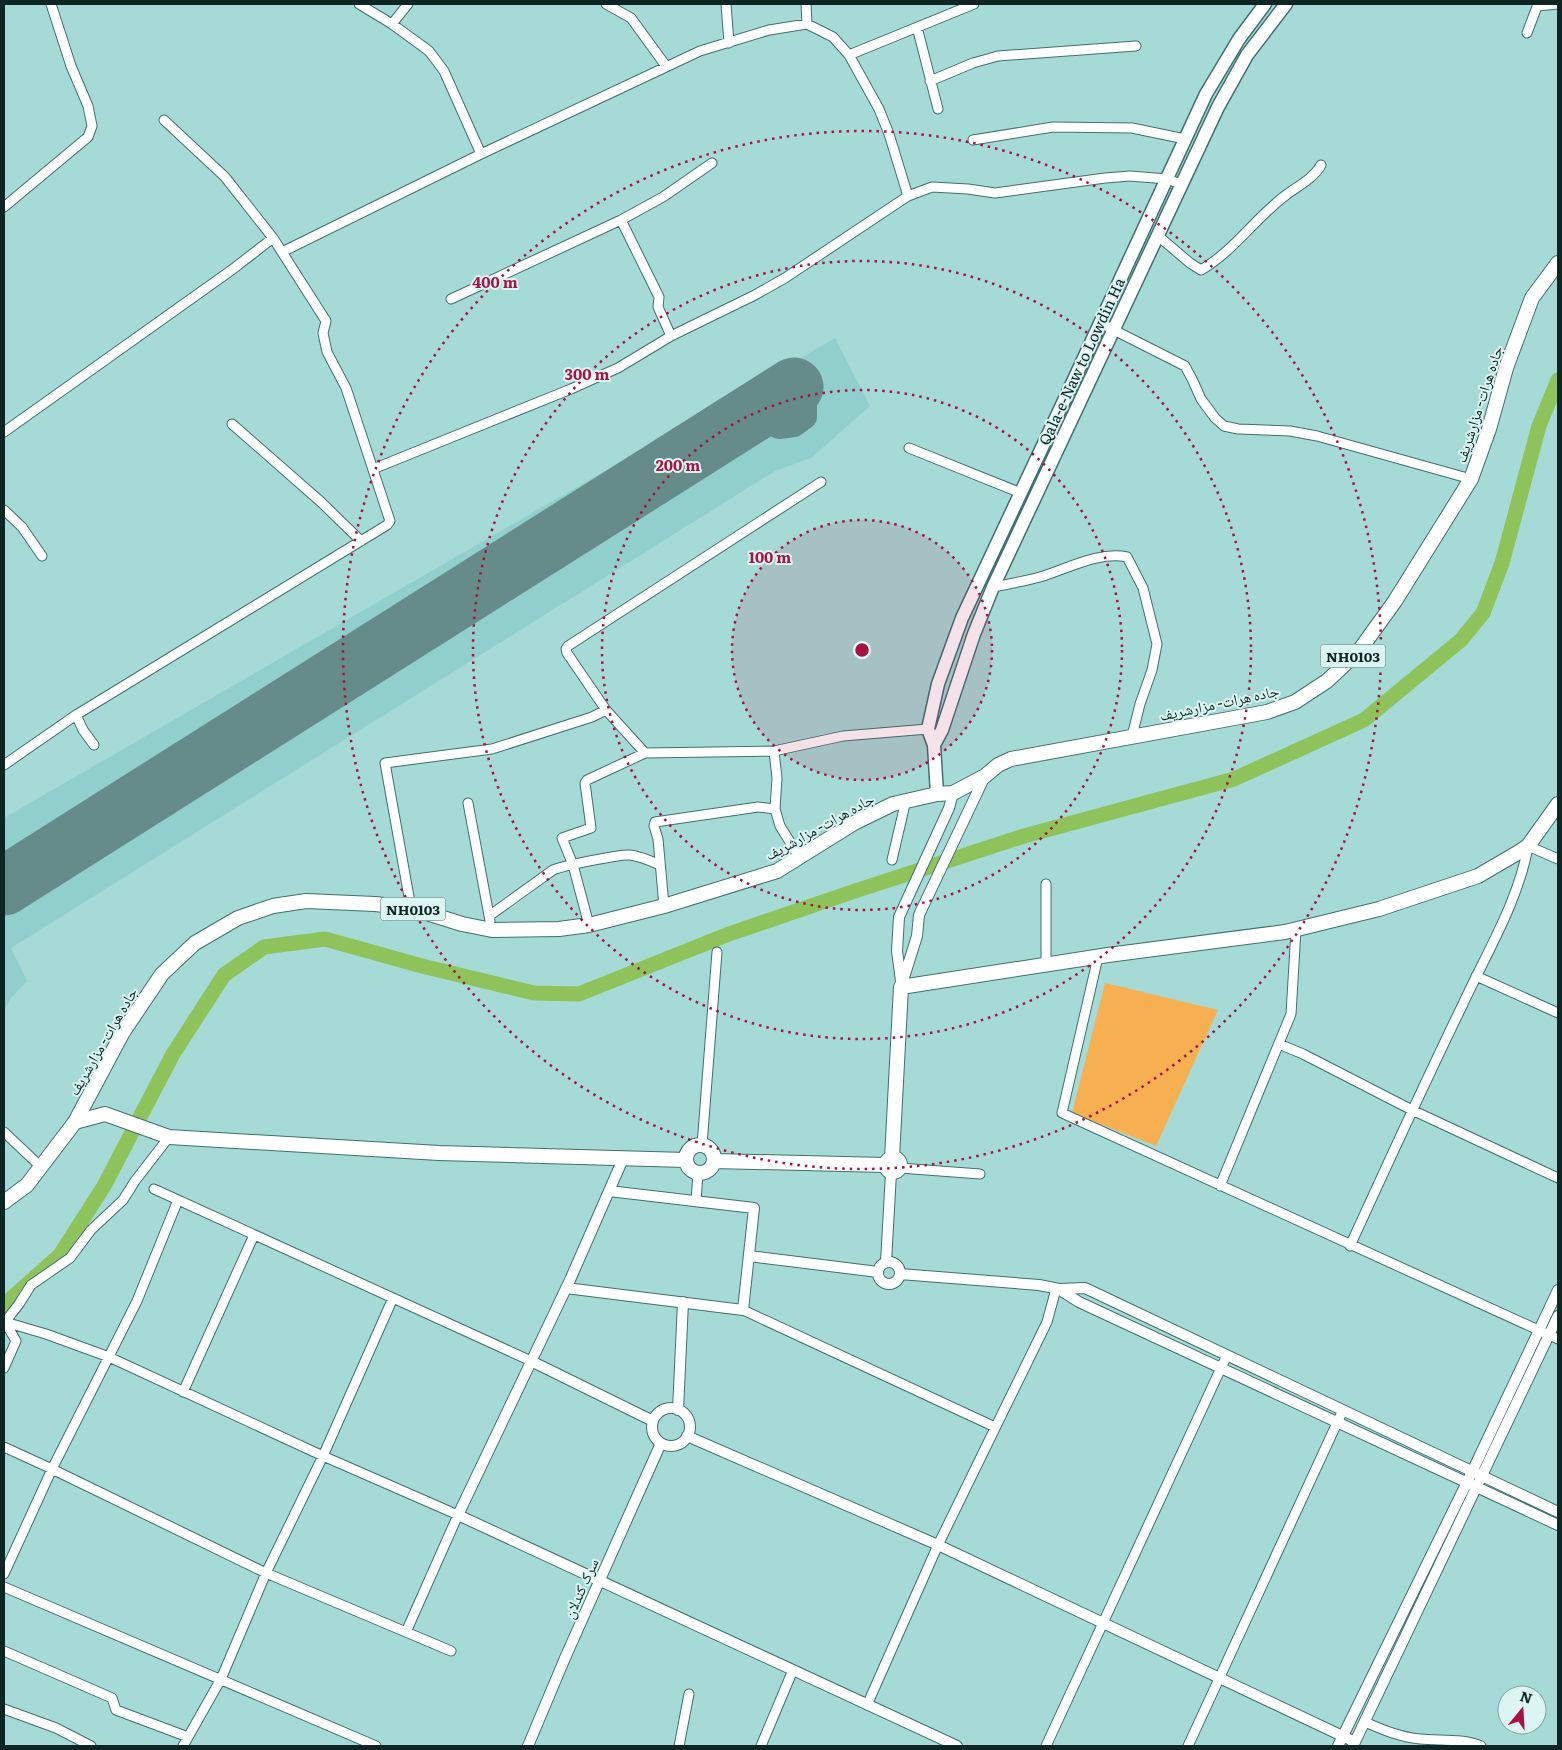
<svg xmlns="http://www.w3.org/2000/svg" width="1562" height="1750" font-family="Literata,'Noto Naskh Arabic',serif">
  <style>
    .built { fill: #90cfcc }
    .green { fill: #f7b051 }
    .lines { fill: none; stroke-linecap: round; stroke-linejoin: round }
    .river { stroke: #8dc35a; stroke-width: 15 }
    .taxiway { stroke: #658c8a; stroke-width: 24 }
    .runway { stroke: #658c8a; stroke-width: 59 }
    .minor-casing { stroke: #3f716f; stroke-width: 11 }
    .tertiary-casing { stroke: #3f716f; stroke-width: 12 }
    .secondary-casing { stroke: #3f716f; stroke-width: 15 }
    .primary-casing { stroke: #3f716f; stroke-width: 16 }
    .trunk-casing { stroke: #3f716f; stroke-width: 16 }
    .minor { stroke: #fff; stroke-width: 9 }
    .tertiary { stroke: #fff; stroke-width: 10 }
    .secondary { stroke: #fff; stroke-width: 12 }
    .primary { stroke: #fff; stroke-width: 14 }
    .trunk { stroke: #fff; stroke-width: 14 }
    .ring { fill: none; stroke: #a81140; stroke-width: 2.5; stroke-dasharray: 2.5 5 }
    .labels { text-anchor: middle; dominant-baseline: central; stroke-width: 4; stroke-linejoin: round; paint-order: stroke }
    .shield { fill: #dbf5f3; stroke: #4c6362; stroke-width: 1 }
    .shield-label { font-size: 14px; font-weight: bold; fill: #0f2524 }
    .street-label { font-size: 15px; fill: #0f2524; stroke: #dbf5f3 }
    .centre { fill: #a81140; stroke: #dbf5f3; stroke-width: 2.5 }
    .ring-label { font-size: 15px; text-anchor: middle; font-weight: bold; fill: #a81140; stroke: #dbf5f3; stroke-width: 4; stroke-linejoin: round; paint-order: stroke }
  </style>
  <rect width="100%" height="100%" fill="#a5dad7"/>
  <path class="built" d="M 835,338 L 870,406 L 811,458 L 775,471 L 11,948 L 27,981 L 11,998 L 4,1011 L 4,818 Z"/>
  <path class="green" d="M 1105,983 L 1218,1010 L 1156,1146 L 1072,1113 Z"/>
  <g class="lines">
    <path class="river" d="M 4,1305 L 60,1255 L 104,1186 L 173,1054 L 224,975 L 264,947 L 325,939 L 422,966 L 534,993 L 579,994 L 729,934 L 852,892 L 1024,836 L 1234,779 L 1364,720 L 1461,640 L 1483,613 L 1502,563 L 1539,426 L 1558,380"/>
    <path class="taxiway" d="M 761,408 L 768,420 L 779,427 L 794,425 L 805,417 L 805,403 L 794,387"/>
    <path class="runway" d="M 4,886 L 794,387"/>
    <defs>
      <path id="minor" d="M 359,4 L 392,24 L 429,51 L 444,71 L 481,154
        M 606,4 L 631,18 L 666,66
        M 726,4 L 729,43
        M 806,4 L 807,24
        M 1537,6 L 1558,4
        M 392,24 L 408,4
        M 917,27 L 938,109
        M 1527,33 L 1538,4
        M 849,55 L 974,4
        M 930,81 L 973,63 L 998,56 L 1136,46
        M 973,140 L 1053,127 L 1132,128 L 1185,139
        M 4,207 L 88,137 L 92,126 L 88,106 L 71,66 L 51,4
        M 621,220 L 659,297 L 658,307 L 671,336
        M 1157,235 L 1190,263 L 1201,270 C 1234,251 1256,217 1286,195 C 1298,186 1314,178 1321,165
        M 282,252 L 481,154 L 700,51 L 769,30 L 807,24 L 833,37 L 849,55 L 879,109 L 889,134 L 908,196
        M 451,299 L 621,220 L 663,197 L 712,163
        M 1100,323 L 1185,366 L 1193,381 L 1201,399 L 1215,418 L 1224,426 L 1238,429 L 1290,431 L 1317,436 L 1471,479
        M 232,424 L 321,502 L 361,541
        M 4,432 L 233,269 L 273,238
        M 909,448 L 1021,493
        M 373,469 L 571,389 L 618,368 L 671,336 L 755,295 L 785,278 L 908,196 L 932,187 L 968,189 L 995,193 L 1105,178 L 1130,176 L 1167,179 L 1181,184
        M 4,510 L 22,527 L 42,556
        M 993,587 C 1009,584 1025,581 1040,577 C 1067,569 1099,551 1127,557 L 1143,588 L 1157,644 L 1152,670 L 1140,704 L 1132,736
        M 76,715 L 83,730 L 94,745
        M 774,751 L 843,736 L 928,729
        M 4,765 L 76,715 L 387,525 L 390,521 L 346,388 L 327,352 L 323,333 L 326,321 L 273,238 L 225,177 L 164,120
        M 468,803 L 490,921
        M 800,858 L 780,826 L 775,809 L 777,778 L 774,751 L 645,753 L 606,710 L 567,653 L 566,649 L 568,646 L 821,482
        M 892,860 L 906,800
        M 664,906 L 658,839 L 654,826 L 655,822 L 758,807 L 775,809
        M 411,908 L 385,763 L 492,749 L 592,717 L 606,710
        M 489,916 L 553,870 C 562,866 620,854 630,855 C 640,856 651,861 660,865
        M 589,925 L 573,865 L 562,838 L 591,828 L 585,783 L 587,780 L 645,753
        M 1098,957 L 1062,1113 L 1558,1339
        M 1046,965 L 1046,884
        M 1476,976 L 1558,1013
        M 1279,1044 L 1303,1054 L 1412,1110 L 1558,1178
        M 4,1132 L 41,1167
        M 702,1145 L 717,952
        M 900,1168 L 980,1174
        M 1220,1186 L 1291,1014 L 1296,930
        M 154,1189 L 531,1361
        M 696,1201 L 698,1173
        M 1350,1246 C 1387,1165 1424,1084 1463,1004 C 1486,954 1519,900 1528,846 L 1558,859
        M 743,1310 L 995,1427
        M 5,1322 L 46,1334 L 109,1357 L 323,1456 L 458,1515 L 406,1632
        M 5,1322 L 19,1304 L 31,1285 L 70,1258 L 91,1230 L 123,1200 L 135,1181 L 169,1137
        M 4,1368 L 16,1341 L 5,1322
        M 183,1392 L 254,1235
        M 4,1447 L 52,1469 L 266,1573 L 451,1651
        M 4,1574 L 52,1469 L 137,1301 L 178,1200
        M 4,1587 L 376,1746
        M 4,1651 L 112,1698 L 116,1710 L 188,1737
        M 867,1705 L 938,1545 L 1047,1322 L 1056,1289
        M 4,1709 L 56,1728 L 91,1746
        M 1365,1722 C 1383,1730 1400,1737 1420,1739 C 1441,1741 1462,1738 1481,1746
        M 183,1746 L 221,1679 L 266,1573 L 323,1456 L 393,1298
        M 679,1746 L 689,1694
        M 761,1746 L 793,1670
        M 1046,1746 L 1227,1355
        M 1188,1746 L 1343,1410"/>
      <path id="tertiary" d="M 901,981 L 897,951 L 899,917 L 949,808 L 953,793
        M 901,987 L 917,936 L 919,915 L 985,776
        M 623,1159 L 570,1280 L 458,1515 L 957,1746
        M 749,1256 L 878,1272
        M 886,1262 L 891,1173
        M878 1273a11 11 0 1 1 22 0a11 11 0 1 1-22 0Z
        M 900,1274 L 1039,1285 L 1059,1289 L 1085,1288 L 1558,1512
        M 566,1288 L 743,1310 L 754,1208 L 609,1191
        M 1060,1290 L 1079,1302 L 1558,1525
        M 531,1361 L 653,1421
        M652 1427a19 19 0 1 1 38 0a19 19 0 1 1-38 0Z
        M 678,1410 L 683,1302
        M 687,1436 L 938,1545 L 1355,1742
        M 528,1746 L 565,1658 L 661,1443
        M 1338,1746 L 1472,1472 L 1558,1290
        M 1353,1746 L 1558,1316"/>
      <path id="secondary" d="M 934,745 L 942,730 L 974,634 L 993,587 L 1218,107 L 1247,55 L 1286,4
        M 937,794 L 934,745 L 928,729 L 938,684 L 962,618 L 1077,373 L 1206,94 L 1239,39 L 1265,4"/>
      <path id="primary" d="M 75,1122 L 105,1114 L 169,1137 L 439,1153 L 686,1160
        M686 1159a14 14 0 1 1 28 0a14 14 0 1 1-28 0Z
        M886 1165a7 7 0 1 1 14 0a7 7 0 1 1-14 0Z
        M 892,1158 L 901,987 L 1108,955 L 1285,932 L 1379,909 L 1478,876 L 1519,852 L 1528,846 L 1558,804
        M 714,1161 L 885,1165"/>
      <path id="trunk" d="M 4,1202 L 27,1185 L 75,1122 L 123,1032 L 162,974 L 195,943 L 238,918 L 273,906 L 306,901 L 375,904 L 411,908 L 462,924 L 492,930 L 559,929 L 589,925 L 664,906 L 777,871 L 854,823 L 893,804 L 937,794 L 953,793 L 985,776 L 998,765 L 1011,759 L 1267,712 L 1295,702 L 1327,681 L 1359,651 L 1395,601 L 1471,479 L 1489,429 L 1506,368 L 1532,298 L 1558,263"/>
    </defs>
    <use href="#minor" class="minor-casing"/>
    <use href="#tertiary" class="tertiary-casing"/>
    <use href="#secondary" class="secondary-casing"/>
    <use href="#primary" class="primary-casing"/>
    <use href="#trunk" class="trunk-casing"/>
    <use href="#minor" class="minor"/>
    <use href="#tertiary" class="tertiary"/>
    <use href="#secondary" class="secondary"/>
    <use href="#primary" class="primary"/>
    <use href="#trunk" class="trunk"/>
  </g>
  <circle cx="862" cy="650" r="130" fill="#a81140" fill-opacity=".12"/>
  <g class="ring">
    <circle cx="862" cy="650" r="130"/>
    <circle cx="862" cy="650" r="260"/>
    <circle cx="862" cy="650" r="389"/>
    <circle cx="862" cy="650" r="519"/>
  </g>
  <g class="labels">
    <g class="shield">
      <rect x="1320.5" y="644.5" width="65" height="23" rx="4"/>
      <rect x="380.5" y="897.5" width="65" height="23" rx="4"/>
    </g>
    <g class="shield-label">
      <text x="1353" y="656">NH0103</text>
      <text x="413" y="909">NH0103</text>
    </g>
    <g class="street-label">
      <text transform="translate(1081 361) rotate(-65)">Qala-e-Naw to Lowdin Ha</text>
      <text transform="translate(1478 404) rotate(-72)">جاده هرات- مزارشریف</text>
      <text transform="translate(1219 702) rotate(-12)">جاده هرات- مزارشریف</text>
      <text transform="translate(819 826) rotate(-29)">جاده هرات- مزارشریف</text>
      <text transform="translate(102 1041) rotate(-60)">جاده هرات- مزارشریف</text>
      <text transform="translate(580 1588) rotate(-66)">سرک کندلان</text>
    </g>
  </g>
  <circle cx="862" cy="650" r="8" class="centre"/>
  <g class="ring-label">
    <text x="495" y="288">400 m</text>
    <text x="587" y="380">300 m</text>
    <text x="678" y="471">200 m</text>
    <text x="770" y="563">100 m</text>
  </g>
  <rect width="1562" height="1750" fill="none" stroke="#0f2524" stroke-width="10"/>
  <g transform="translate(1522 1710) rotate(18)"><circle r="24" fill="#dbf5f3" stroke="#89a2a0"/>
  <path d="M0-4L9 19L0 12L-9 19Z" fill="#a81140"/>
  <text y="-8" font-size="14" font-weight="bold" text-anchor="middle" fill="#0f2524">N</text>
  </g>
</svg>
